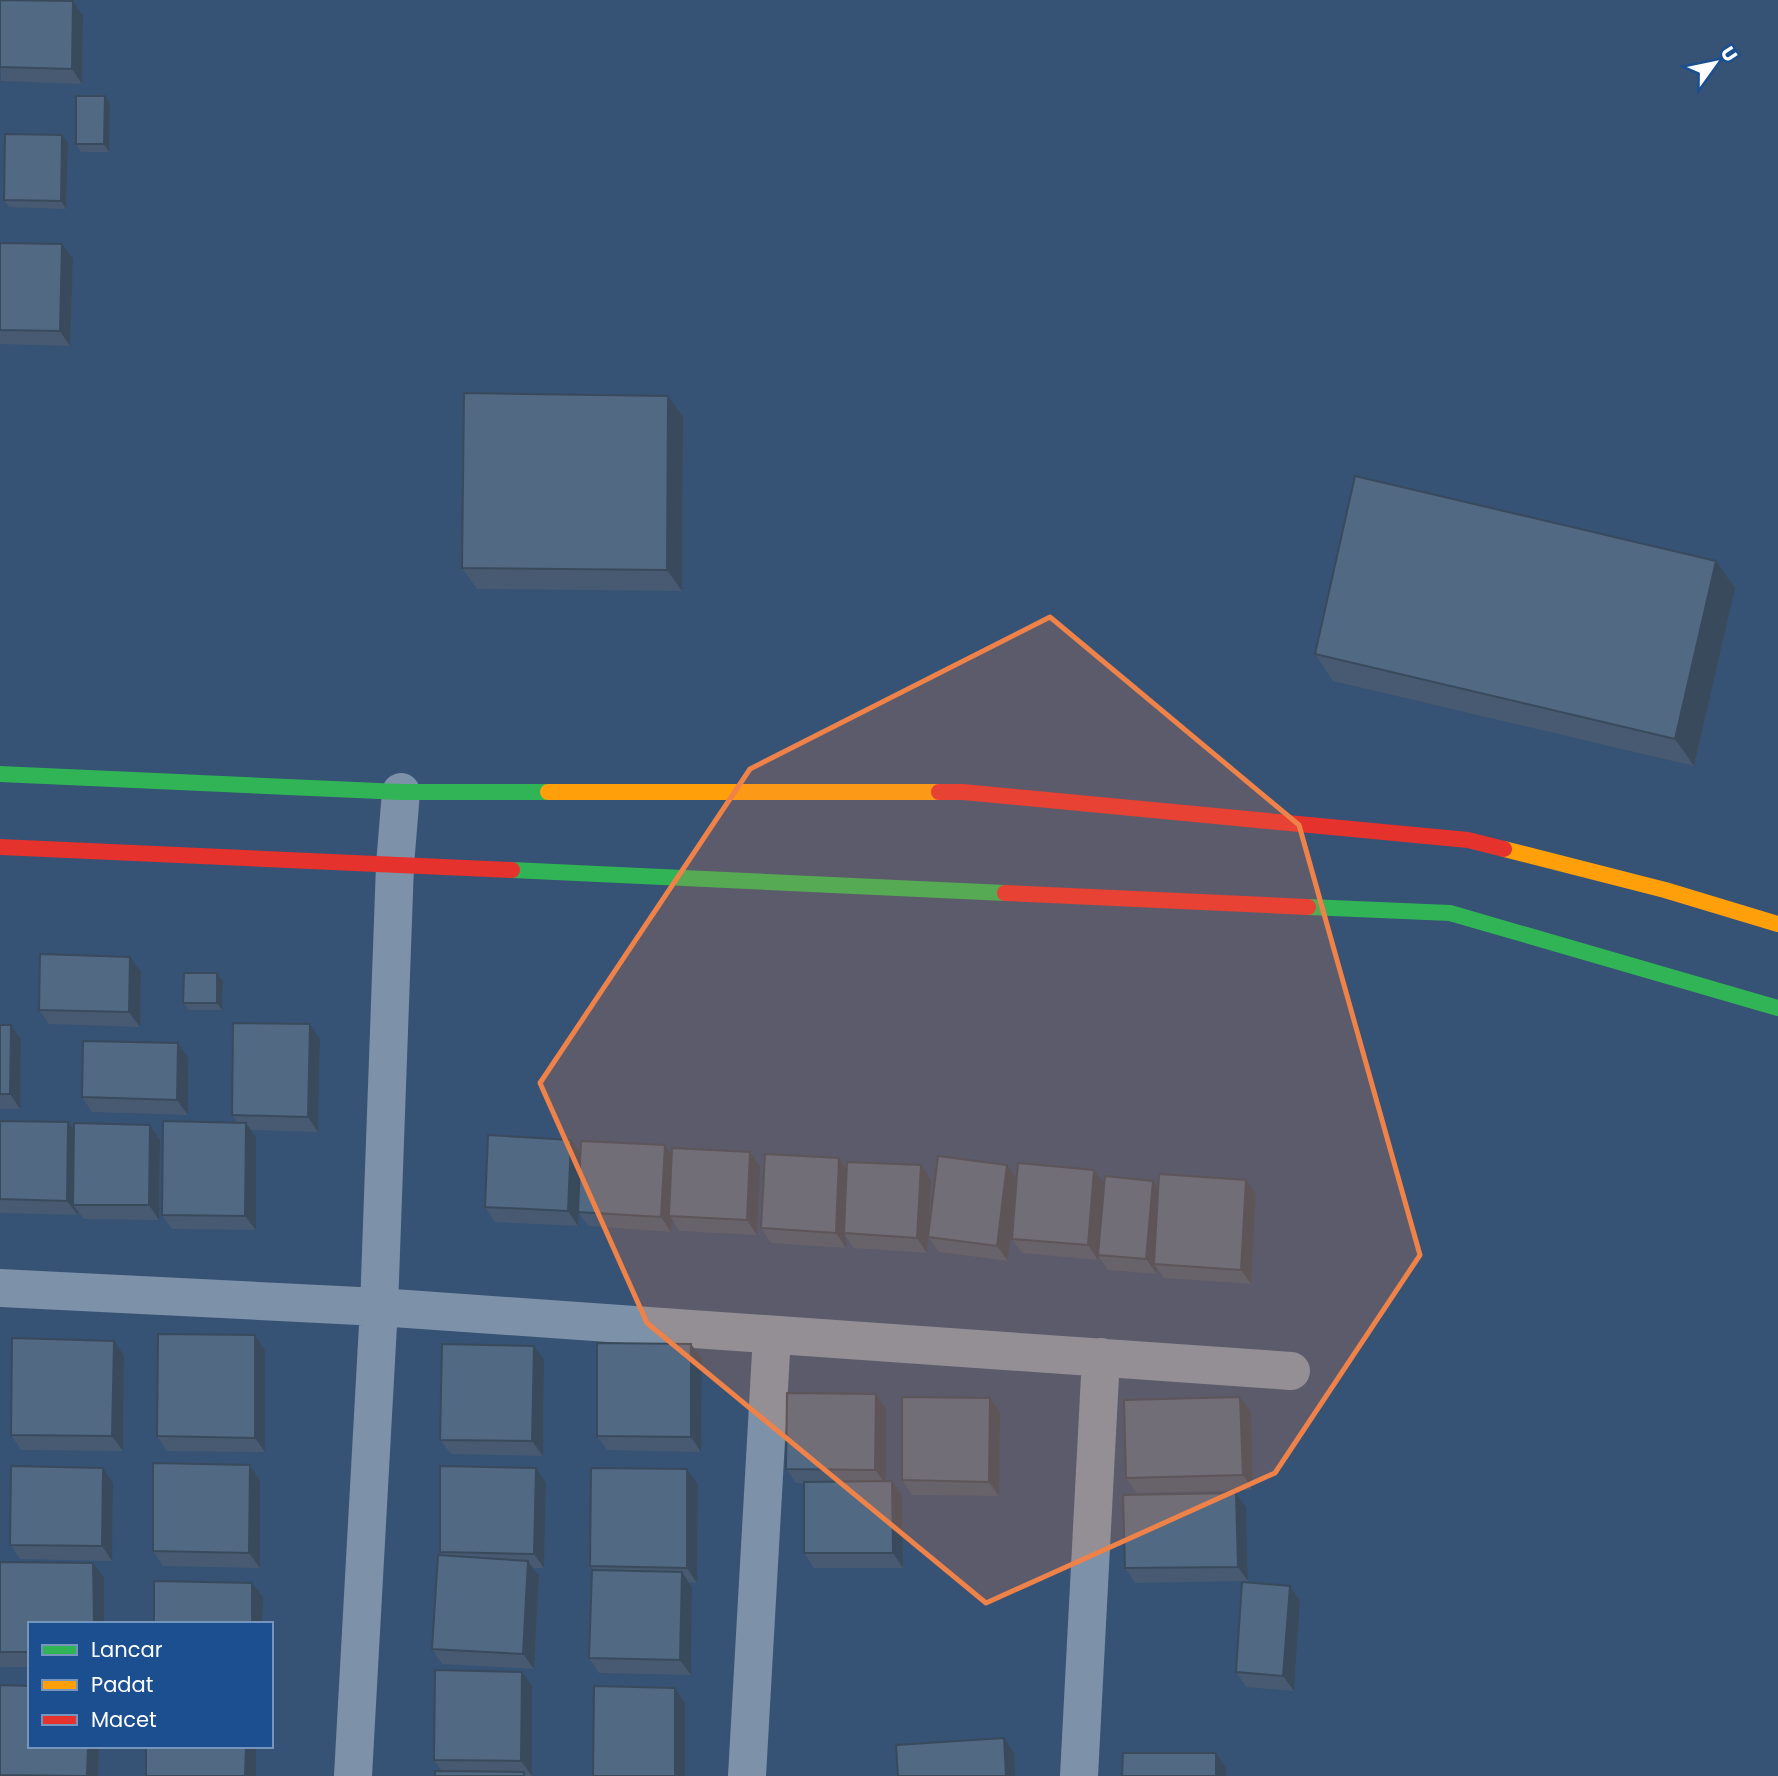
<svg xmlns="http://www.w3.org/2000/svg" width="1778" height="1776" font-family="Poppins,sans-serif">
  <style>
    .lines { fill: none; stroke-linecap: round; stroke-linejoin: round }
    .street { stroke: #7d92a8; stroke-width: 38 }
    .fast { stroke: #30b455; stroke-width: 16 }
    .slow { stroke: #ff9f0a; stroke-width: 16 }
    .jam { stroke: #e5322d; stroke-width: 16 }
    .wall { fill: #475a72 }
    .shaded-wall { fill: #394a5c }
    .building { fill: #526984; stroke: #394a5c; stroke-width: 2 }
    .marked { fill: #ee8249; fill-opacity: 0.2; stroke: #ee8249; stroke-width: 5; stroke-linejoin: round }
  </style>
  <rect width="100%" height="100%" fill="#365274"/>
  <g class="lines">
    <path class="street" d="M 401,792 L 395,865 L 379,1307 L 1291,1371
      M 0,1288 L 379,1307 L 353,1776
      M 747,1776 L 772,1335
      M 1079,1776 L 1101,1357"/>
    <path class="fast" d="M 0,774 L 401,792 L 548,792
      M 512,870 L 1005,893
      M 1308,907 L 1450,913 L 1778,1008"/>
    <path class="slow" d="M 548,792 L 939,792
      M 1504,849 L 1665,890 L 1778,924"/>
    <path class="jam" d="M 939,792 L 963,792 L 1468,840 L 1504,849
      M 0,847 L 512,870
      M 1005,893 L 1308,907"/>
  </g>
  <path class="wall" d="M 0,0 L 83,16 L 82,84 L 1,81 Z
    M 105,96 L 110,104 L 109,152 L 81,152 L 76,144 Z
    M 68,143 L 66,209 L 9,207 L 4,200 Z
    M 0,243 L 73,259 L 70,346 L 0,344 Z
    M 683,417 L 682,591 L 477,589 L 462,568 Z
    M 1716,561 L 1735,588 L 1694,766 L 1333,681 L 1315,654 Z
    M 141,972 L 140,1027 L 49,1024 L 39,1010 Z
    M 217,973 L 223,981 L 222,1010 L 189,1010 L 183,1003 Z
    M 0,1025 L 21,1040 L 20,1109 L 0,1109 Z
    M 320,1039 L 318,1132 L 251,1130 L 256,1137 L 256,1230 L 172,1229 L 162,1215 L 237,1123 L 232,1115 Z
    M 188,1058 L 188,1115 L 92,1112 L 82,1097 Z
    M 0,1121 L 68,1122 L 74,1130 L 150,1125 L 160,1140 L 159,1220 L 84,1219 L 78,1211 L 78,1215 L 0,1213 Z
    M 665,1145 L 672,1156 L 750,1152 L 760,1167 L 757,1235 L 679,1231 L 672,1219 L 671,1232 L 588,1226 L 579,1213 L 578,1226 L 495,1222 L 485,1207 L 581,1153 Z
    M 839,1158 L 847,1169 L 921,1165 L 931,1180 L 927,1253 L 854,1248 L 846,1237 L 846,1248 L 771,1243 L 761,1228 Z
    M 1094,1170 L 1104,1184 L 1158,1188 L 1246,1180 L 1256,1194 L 1251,1284 L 1164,1278 L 1157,1268 L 1157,1274 L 1108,1270 L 1098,1256 L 1098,1260 L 1022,1253 L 1012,1239 L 1017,1181 L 1008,1261 L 939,1252 L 928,1237 L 1017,1179 Z
    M 255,1335 L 265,1350 L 265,1452 L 167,1451 L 157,1436 Z
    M 114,1341 L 124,1355 L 123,1451 L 21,1450 L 11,1435 Z
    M 702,1359 L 701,1452 L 607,1450 L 597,1436 Z
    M 544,1360 L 543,1456 L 451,1454 L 440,1440 Z
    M 876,1394 L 886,1409 L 886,1481 L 902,1496 L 903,1568 L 814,1568 L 804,1553 L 804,1484 L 796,1483 L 786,1469 Z
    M 990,1398 L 1000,1412 L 999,1496 L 912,1495 L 902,1480 Z
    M 1251,1412 L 1253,1490 L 1137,1493 L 1126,1478 Z
    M 250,1465 L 260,1480 L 260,1568 L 163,1566 L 153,1551 Z
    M 687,1469 L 698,1484 L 697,1583 L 689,1582 L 692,1587 L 691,1675 L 599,1673 L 589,1658 L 593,1570 L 590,1566 Z
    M 113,1483 L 112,1561 L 20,1559 L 10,1545 Z
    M 546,1483 L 544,1568 L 533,1568 L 539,1576 L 534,1669 L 442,1664 L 432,1649 L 442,1555 L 440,1552 Z
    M 1236,1493 L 1246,1507 L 1248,1581 L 1135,1583 L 1125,1568 Z
    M 0,1562 L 104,1578 L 104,1624 L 30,1624 L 30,1667 L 1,1667 L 0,1665 Z
    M 1290,1586 L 1300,1601 L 1294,1691 L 1246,1687 L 1236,1672 Z
    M 0,1685 L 99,1746 L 98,1776 L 0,1776 Z
    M 532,1686 L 532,1776 L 435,1776 L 442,1771 L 434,1760 Z"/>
  <path class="shaded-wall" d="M 73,1 L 83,16 L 82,84 L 72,69 Z
    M 105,96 L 110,104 L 109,152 L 104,144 Z
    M 62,135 L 68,143 L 66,209 L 61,201 Z
    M 62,244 L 73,259 L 70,346 L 60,331 Z
    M 668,396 L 683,417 L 682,591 L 667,570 Z
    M 1716,561 L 1735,588 L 1694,766 L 1675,739 Z
    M 130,957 L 141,972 L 140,1027 L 129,1012 Z
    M 217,973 L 223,981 L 222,1010 L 217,1003 Z
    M 310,1024 L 320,1039 L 318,1132 L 308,1117 Z
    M 11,1025 L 21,1040 L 20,1109 L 10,1094 Z
    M 178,1043 L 188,1058 L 188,1115 L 177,1100 Z
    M 68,1122 L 79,1137 L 73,1205 L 78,1211 L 78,1215 L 67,1201 Z
    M 246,1123 L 256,1137 L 256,1230 L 245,1216 Z
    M 150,1125 L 160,1140 L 159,1220 L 149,1205 Z
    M 571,1140 L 581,1154 L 578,1212 L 579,1213 L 578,1226 L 568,1211 Z
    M 665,1145 L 675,1160 L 669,1216 L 672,1219 L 671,1232 L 661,1217 Z
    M 750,1152 L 760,1167 L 757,1235 L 747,1220 Z
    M 839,1158 L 849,1173 L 844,1233 L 846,1237 L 846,1248 L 836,1233 Z
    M 921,1165 L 931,1180 L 927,1253 L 917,1238 Z
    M 1007,1165 L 1017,1179 L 1008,1261 L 997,1246 Z
    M 1094,1170 L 1105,1185 L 1098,1260 L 1088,1245 Z
    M 1246,1180 L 1256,1194 L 1251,1284 L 1241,1270 Z
    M 1153,1181 L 1163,1195 L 1154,1264 L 1157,1268 L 1157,1274 L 1146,1259 Z
    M 255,1335 L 265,1350 L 265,1452 L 255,1438 Z
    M 114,1341 L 124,1355 L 123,1451 L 112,1436 Z
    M 691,1344 L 702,1359 L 701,1452 L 691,1437 Z
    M 534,1346 L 544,1360 L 543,1456 L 532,1441 Z
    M 876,1394 L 886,1409 L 886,1484 L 875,1470 Z
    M 1240,1397 L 1251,1412 L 1253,1490 L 1243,1475 Z
    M 990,1398 L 1000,1412 L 999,1496 L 989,1482 Z
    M 250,1465 L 260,1480 L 260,1568 L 249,1553 Z
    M 103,1468 L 113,1483 L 112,1561 L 102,1546 Z
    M 536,1468 L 546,1483 L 544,1568 L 534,1554 Z
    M 687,1469 L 698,1484 L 697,1583 L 687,1568 Z
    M 892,1481 L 902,1496 L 903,1568 L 893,1553 Z
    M 1236,1493 L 1246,1507 L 1248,1581 L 1238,1567 Z
    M 528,1561 L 539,1576 L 534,1669 L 523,1654 Z
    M 93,1563 L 104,1578 L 104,1624 L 94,1624 Z
    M 682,1572 L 692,1587 L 691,1675 L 680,1660 Z
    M 252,1583 L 263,1597 L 262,1624 L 252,1624 Z
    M 1290,1586 L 1300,1601 L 1294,1691 L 1283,1676 Z
    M 522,1672 L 532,1686 L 532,1776 L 521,1761 Z
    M 675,1688 L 685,1703 L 685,1776 L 675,1776 Z
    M 1004,1738 L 1014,1753 L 1015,1776 L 1006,1776 Z
    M 88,1746 L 99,1746 L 98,1776 L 87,1776 Z
    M 246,1746 L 256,1746 L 256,1776 L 245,1776 Z
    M 1216,1753 L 1226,1768 L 1226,1776 L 1216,1776 Z"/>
  <path class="building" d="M 0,0 L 73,1 L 72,69 L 0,67 Z
    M 76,96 L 105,96 L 104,144 L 76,144 Z
    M 5,134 L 62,135 L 61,201 L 4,200 Z
    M 0,243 L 62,244 L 60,331 L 0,330 Z
    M 464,393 L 668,396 L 667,570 L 462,568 Z
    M 1355,476 L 1716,561 L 1675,739 L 1315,654 Z
    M 40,954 L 130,957 L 129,1012 L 39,1010 Z
    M 184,973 L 217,973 L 217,1003 L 183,1003 Z
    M 233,1023 L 310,1024 L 308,1117 L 232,1115 Z
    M 0,1025 L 11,1025 L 10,1094 L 0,1094 Z
    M 83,1041 L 178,1043 L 177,1100 L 82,1097 Z
    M 0,1121 L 68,1122 L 67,1201 L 0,1199 Z
    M 163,1121 L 246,1123 L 245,1216 L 162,1215 Z
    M 74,1123 L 150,1125 L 149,1205 L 73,1205 Z
    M 488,1135 L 571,1140 L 568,1211 L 485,1207 Z
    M 581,1141 L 665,1145 L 661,1217 L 578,1212 Z
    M 672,1148 L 750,1152 L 747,1220 L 669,1216 Z
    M 765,1154 L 839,1158 L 836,1233 L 761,1228 Z
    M 938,1156 L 1007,1165 L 997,1246 L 928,1237 Z
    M 847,1162 L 921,1165 L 917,1238 L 844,1233 Z
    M 1018,1163 L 1094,1170 L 1088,1245 L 1012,1239 Z
    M 1159,1174 L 1246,1180 L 1241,1270 L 1154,1264 Z
    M 1105,1176 L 1153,1181 L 1146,1259 L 1098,1255 Z
    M 158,1334 L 255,1335 L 255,1438 L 157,1436 Z
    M 12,1338 L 114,1341 L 112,1436 L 11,1435 Z
    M 597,1343 L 691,1344 L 691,1437 L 597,1436 Z
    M 442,1344 L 534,1346 L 532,1441 L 440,1440 Z
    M 787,1393 L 876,1394 L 875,1470 L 786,1469 Z
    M 902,1397 L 990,1398 L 989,1482 L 902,1480 Z
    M 1240,1397 L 1243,1475 L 1126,1478 L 1124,1400 Z
    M 153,1463 L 250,1465 L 249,1553 L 153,1551 Z
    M 11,1466 L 103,1468 L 102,1546 L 10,1545 Z
    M 440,1466 L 536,1468 L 534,1554 L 440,1552 Z
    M 591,1468 L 687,1469 L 687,1568 L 590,1566 Z
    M 892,1481 L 893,1553 L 804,1553 L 804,1482 Z
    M 1236,1493 L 1238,1567 L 1125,1568 L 1123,1495 Z
    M 438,1555 L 528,1561 L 523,1654 L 432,1649 Z
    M 0,1562 L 93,1563 L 94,1624 L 30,1624 L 30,1652 L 0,1652 Z
    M 592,1570 L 682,1572 L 680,1660 L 589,1658 Z
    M 154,1581 L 252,1583 L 252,1624 L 154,1624 Z
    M 1242,1582 L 1290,1586 L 1283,1676 L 1236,1672 Z
    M 435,1670 L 522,1672 L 521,1761 L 434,1760 Z
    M 0,1685 L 30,1686 L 30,1746 L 88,1746 L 87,1776 L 0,1775 Z
    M 594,1686 L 675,1688 L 675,1776 L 593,1776 Z
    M 1004,1738 L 1006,1776 L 898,1776 L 896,1745 Z
    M 146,1746 L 246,1746 L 245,1776 L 146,1776 Z
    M 1123,1753 L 1216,1753 L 1216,1776 L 1122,1776 Z
    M 435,1771 L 524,1772 L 524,1776 L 435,1776 Z"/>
  <path class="marked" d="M 1050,617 L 1299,825 L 1420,1255 L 1275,1473 L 986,1603 L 647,1323 L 540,1083 L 750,769 Z"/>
  <rect x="28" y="1622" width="245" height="126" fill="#1b4f8f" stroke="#7695bc" stroke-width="2"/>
  <rect x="42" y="1645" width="35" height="10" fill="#30b455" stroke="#7695bc" stroke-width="2"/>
  <text x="91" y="1657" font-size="21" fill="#ffffff">Lancar</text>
  <rect x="42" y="1680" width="35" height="10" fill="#ff9f0a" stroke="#7695bc" stroke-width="2"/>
  <text x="91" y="1692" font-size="21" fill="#ffffff">Padat</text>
  <rect x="42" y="1715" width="35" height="10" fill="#e5322d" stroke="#7695bc" stroke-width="2"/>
  <text x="91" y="1727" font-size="21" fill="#ffffff">Macet</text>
  <g transform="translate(1715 63) rotate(57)" stroke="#1b4f8f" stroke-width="5" paint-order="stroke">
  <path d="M0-5L12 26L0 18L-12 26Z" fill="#ffffff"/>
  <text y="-10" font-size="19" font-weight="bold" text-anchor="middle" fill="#ffffff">U</text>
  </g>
</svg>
